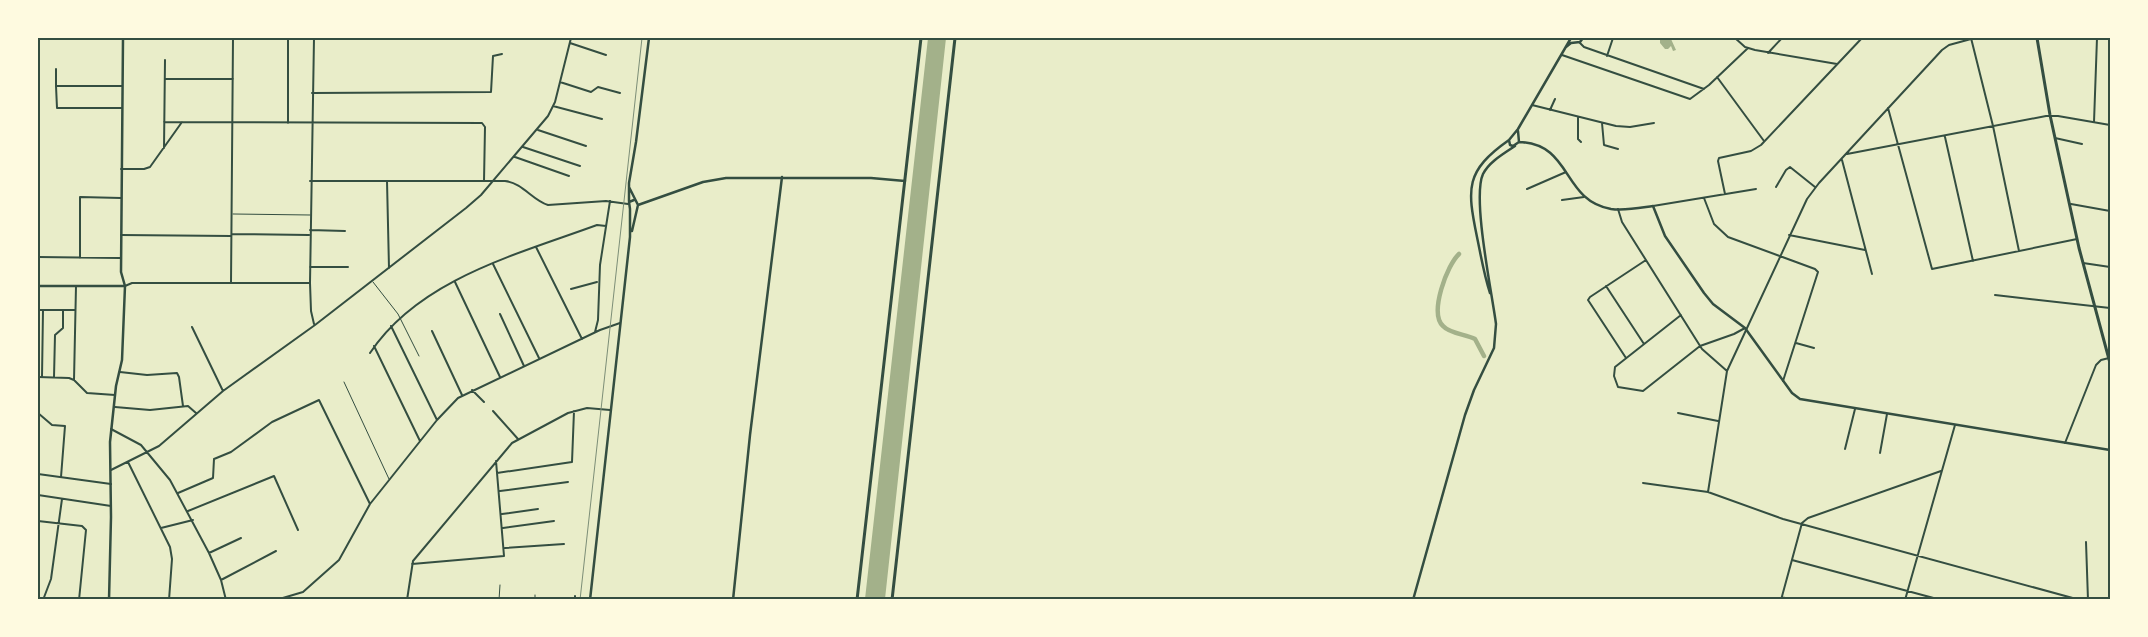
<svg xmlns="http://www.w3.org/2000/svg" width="2148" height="637" font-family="Roboto,sans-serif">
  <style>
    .water { fill: #a3b18a }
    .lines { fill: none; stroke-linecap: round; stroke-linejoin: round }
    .canal { stroke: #a3b18a; stroke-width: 4.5 }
    .service { stroke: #344e41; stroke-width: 1 }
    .minor { stroke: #344e41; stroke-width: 2 }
    .tertiary { stroke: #344e41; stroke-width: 2.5 }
    .secondary { stroke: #344e41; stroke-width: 3 }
    .primary { stroke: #344e41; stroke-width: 3 }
    .rail { stroke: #7c8e77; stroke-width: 1 }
    .neatline { fill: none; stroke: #344e41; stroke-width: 2 }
  </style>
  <rect width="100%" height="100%" fill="#e9edc9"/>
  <path class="water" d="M 928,38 L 946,38 L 885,599 L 865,599 Z
    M 1660,38 L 1671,39 L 1676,50 L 1673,51 L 1671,46 L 1668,49 L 1665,49 L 1660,43 Z"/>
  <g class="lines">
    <path class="canal" d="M 1459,254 C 1447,265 1429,313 1443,326 C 1450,334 1466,334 1475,339 L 1484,356"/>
    <path class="service" d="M 233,214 L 310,215
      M 373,282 L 398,314 L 419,356
      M 344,382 L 389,479
      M 143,598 L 165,600
      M 499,600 L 500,585
      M 535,600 L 535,595"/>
    <path class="minor" d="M 314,38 L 310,283 L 311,311 L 314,324
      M 1735,38 L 1745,47 L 1755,50 L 1837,64
      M 1971,38 L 1993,126 L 2019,251
      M 1579,42 L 1584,47 L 1704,89
      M 570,43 L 606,55
      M 1768,53 L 1782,38
      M 1562,55 L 1690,99 L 1709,85 L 1748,48
      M 1607,56 L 1613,38
      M 56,69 L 56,86
      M 1717,77 L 1764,141
      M 165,79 L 233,79
      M 560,82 L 591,92 L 598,87 L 620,93
      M 312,93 L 491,92 L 493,56 L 502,54
      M 1532,105 L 1616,126 L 1630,127 L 1654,123
      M 553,106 L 602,119
      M 122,108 L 57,108 L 56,86 L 122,86
      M 1888,108 L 1932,269 L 2077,239
      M 1550,110 L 1555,99
      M 1578,117 L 1578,139 L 1581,142
      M 164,122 L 482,123 L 485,127 L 484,181
      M 2094,122 L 2097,38
      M 288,123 L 288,38
      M 1602,123 L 1604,145 L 1618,149
      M 538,130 L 586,146
      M 1945,137 L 1973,261
      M 2055,138 L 2082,144
      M 523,147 L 580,166
      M 164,148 L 165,60
      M 1847,154 L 2046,116 L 2058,116 L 2110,125
      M 515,157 L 569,176
      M 1842,160 L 1872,274
      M 121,169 L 144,169 L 150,167 L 182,122
      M 310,181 L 505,181 C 523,183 532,200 548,205 L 606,201 L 628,204
      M 387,181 L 389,268
      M 1776,187 L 1786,170 L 1790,167 L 1815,187
      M 1527,189 L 1566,172
      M 1725,194 L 1718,161 L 1719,158 L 1751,151 L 1761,145 L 1862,38
      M 1704,198 L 1714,224 L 1728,237 L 1815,269 L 1818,272 L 1783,381
      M 1562,200 L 1584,197
      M 2071,204 L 2110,211
      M 1653,206 L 1756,189
      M 1618,209 L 1622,222 L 1702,349 L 1727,371
      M 310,230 L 345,231
      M 232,234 L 309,235
      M 121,235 L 231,236
      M 1789,235 L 1865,250
      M 536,247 L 582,339
      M 38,257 L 120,258
      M 80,258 L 80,197 L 121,198
      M 2083,263 L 2110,267
      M 493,264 L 539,358
      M 310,267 L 348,267
      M 455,282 L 500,377
      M 231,283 L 233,38
      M 125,286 L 132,283 L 309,283
      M 1606,286 L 1644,344
      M 571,289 L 597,282
      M 1995,295 L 2110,308
      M 38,310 L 75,310
      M 500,314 L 524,366
      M 1681,315 L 1615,367 L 1614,376 L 1618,387 L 1643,391 L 1700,346 L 1734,334 L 1745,328
      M 391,326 L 437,420
      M 192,327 L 223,391
      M 432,331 L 462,395
      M 595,332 L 598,320 L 600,265 L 610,201
      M 1796,343 L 1814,348
      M 374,346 L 420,441
      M 370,353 C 419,279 518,254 597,225 L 606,226
      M 1626,358 L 1588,300 L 1590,297 L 1646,260
      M 120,372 L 147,375 L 177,373 L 179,377 L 183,406
      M 38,377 L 69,378 L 74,380 L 87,393 L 115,395
      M 42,377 L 43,310
      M 54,377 L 55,335 L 63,328 L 63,310
      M 74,380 L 76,286
      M 472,390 L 484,402
      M 115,407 L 150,410 L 188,406 L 196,413
      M 493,411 L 518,439
      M 38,413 L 52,425 L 65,426 L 61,477
      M 1678,413 L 1718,421
      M 111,429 L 141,445 L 170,480 L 209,553 L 221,580 L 226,600
      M 2065,443 L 2096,365 L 2101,360 L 2109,358
      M 1845,449 L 1855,409
      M 1880,453 L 1887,414
      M 128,462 L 170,547 L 172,559 L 169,600
      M 111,470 L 159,446 L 223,391 L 315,325 L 466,208 L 481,195 L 548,116 L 555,102 L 571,38
      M 497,473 L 572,462 L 574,411
      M 38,474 L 111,484
      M 1643,483 L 1708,492 L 1783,519 L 2080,600
      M 500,491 L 568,482
      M 1708,492 L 1727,371 L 1807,199 L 1819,183 L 1942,50 L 1949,45 L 1971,39
      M 178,493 L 213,478 L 214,459 L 231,452 L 272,422 L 319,400 L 370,504
      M 38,495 L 111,506
      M 188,511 L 274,476 L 298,530
      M 502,514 L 538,509
      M 38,521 L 82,526 L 86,530 L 79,600
      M 1802,523 L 1808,518 L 1941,471
      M 161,528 L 193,520
      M 503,528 L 554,521
      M 2086,542 L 2088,600
      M 505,548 L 564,544
      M 209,553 L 241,538
      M 1792,560 L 1941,600
      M 412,564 L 504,556 L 496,461
      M 221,580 L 276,551
      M 1782,597 L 1790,600
      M 43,600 L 51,579 L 62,499
      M 276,600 L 303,592 L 339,560 L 370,504 L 437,420 L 458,398 L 600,330 L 620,323
      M 407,600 L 413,561 L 512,443 L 568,413 L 587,408 L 610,410
      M 575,600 L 575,596
      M 1781,600 L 1802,523
      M 1905,600 L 1955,425"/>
    <path class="tertiary" d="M 1566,47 L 1571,43 L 1580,42 L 1583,38
      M 1518,131 L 1519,142
      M 1519,142 C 1573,144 1561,200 1611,209 C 1625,211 1639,208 1653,206 L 1665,236 L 1704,293 L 1713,304 L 1745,328 L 1792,393 L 1800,399 L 2110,450
      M 1519,142 L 1513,146 L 1510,145 L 1509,140 L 1518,129 L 1571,38
      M 629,187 L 638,205 L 632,231
      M 629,201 L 629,183 L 636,142 L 649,38
      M 638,205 L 703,182 L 726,178 L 871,178 L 905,181
      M 630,209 L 629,202 L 634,200
      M 38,286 L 125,286
      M 1490,293 C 1484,275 1481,256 1477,237 C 1467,188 1465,171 1509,140
      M 109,600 L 111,517 L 110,442 L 116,386 L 122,360 L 125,286 L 121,272 L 123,38
      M 590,600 L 630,237 L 630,209
      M 733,600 L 750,435 L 782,177
      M 1413,600 L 1465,415 L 1474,390 L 1494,348 L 1496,324 C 1492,293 1472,198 1483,174 C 1489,162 1503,154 1515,146"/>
    <path class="secondary" d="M 857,600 L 921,38
      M 892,600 L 955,38"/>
    <path class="primary" d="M 2037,38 L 2050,115 L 2079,248 L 2110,363"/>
    <path class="rail" d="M 580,600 L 642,38"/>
  </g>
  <rect width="2148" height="637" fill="none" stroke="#fefae0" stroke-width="78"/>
  <rect x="39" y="39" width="2070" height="559" class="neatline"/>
</svg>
